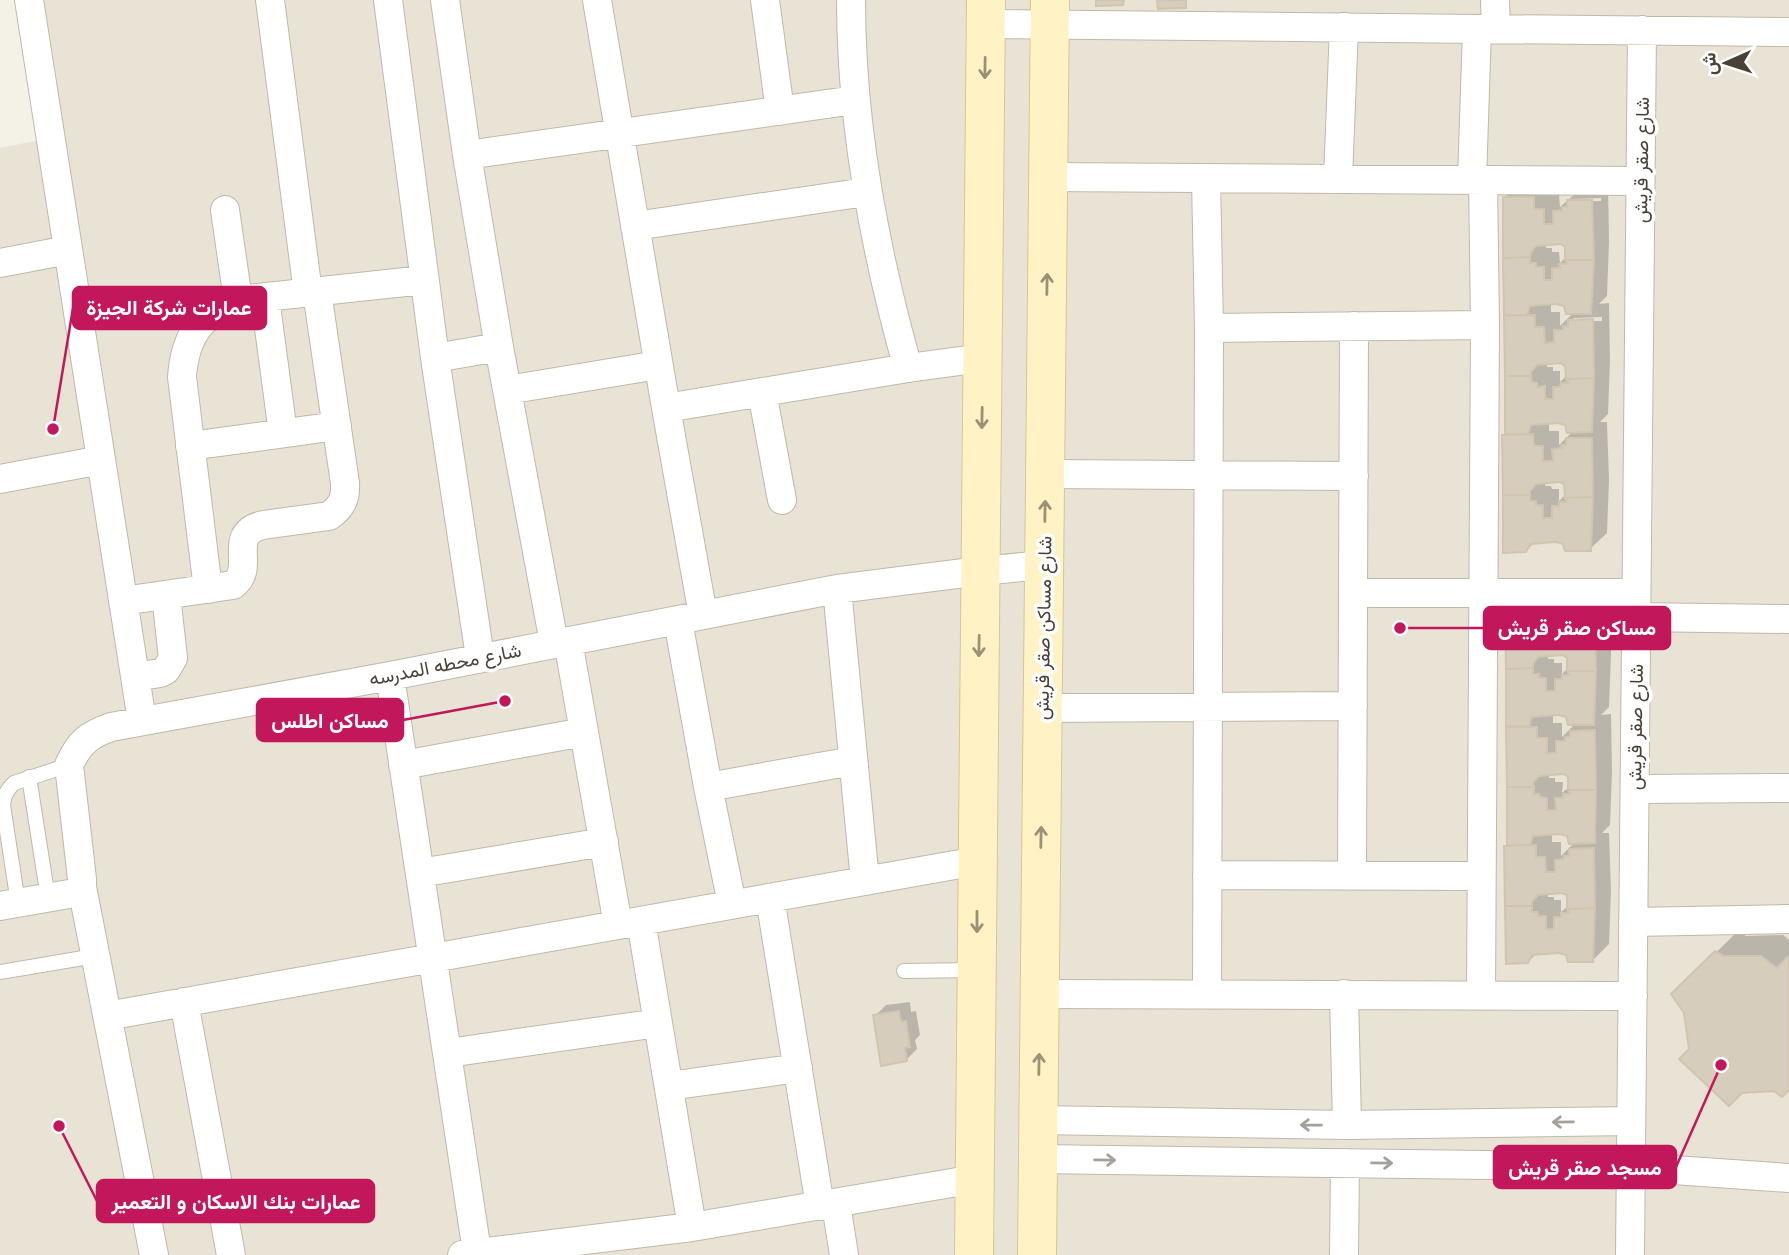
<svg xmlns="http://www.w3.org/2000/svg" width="1789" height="1255" font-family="'Noto Sans',Vazirmatn,sans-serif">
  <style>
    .residential { fill: #e8e3d5 }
    .shadow { fill: #0003; fill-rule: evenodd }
    .building { fill: #d6cdbc; stroke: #d1c5af; stroke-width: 2 }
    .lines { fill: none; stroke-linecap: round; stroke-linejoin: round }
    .lane-casing { stroke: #c0b9a9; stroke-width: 16 }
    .street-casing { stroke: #c0b9a9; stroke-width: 30 }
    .secondary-casing { stroke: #d6c696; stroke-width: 40 }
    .lane { stroke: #fff; stroke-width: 14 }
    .street { stroke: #fff; stroke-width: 28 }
    .secondary { stroke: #fff3c6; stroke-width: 38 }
    .oneway { stroke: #9a9177 }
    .oneway2 { stroke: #a4a09a }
    .labels { text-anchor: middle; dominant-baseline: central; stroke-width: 7; stroke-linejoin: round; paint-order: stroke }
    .street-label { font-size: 19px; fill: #484136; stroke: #fff }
    .leader { fill: none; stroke: #c2185b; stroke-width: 2.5 }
    .callout-dot { fill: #c2185b; stroke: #fff; stroke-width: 2.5 }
    .callout { fill: #c2185b; stroke: #c2185b; stroke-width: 2.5 }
    .callout-label { font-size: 21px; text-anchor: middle; font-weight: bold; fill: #fff }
  </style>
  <rect width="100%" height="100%" fill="#f4f1e7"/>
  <path class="residential" d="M 37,0 L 1789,0 L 1789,1255 L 0,1255 L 0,148 L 60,136 Z"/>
  <path class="shadow" d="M 1521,181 L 1559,193 L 1560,207 L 1585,185 L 1608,184 L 1609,242 L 1607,296 L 1599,304 L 1609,303 L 1610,361 L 1608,414 L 1600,422 L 1607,422 L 1609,480 L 1607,533 L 1590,549 L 1556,540 L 1535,542 L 1526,551 L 1504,436 L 1507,432 L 1504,198 ZM 1601,198 L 1601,201 L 1569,202 L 1573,199 ZM 1561,242 L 1566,246 L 1567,256 L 1560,263 L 1559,252 L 1552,252 L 1552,248 L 1546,248 L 1546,244 ZM 1551,303 L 1566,305 L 1574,312 L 1560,326 L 1560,312 L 1551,312 ZM 1602,317 L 1602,321 L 1570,321 L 1574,318 ZM 1562,361 L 1567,364 L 1567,375 L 1560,382 L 1560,371 L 1553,371 L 1553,367 L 1547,367 L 1547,363 ZM 1549,422 L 1558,422 L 1566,424 L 1573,431 L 1559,445 L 1559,431 L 1549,431 ZM 1560,480 L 1566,483 L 1566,494 L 1559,501 L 1559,489 L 1552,489 L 1551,486 L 1545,486 L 1545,481 Z
    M 1523,592 L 1562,604 L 1562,618 L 1573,606 L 1610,595 L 1611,653 L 1609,707 L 1601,715 L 1611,714 L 1612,772 L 1610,825 L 1602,833 L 1609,833 L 1611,891 L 1609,944 L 1592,961 L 1559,951 L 1537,953 L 1528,962 L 1506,847 L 1509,844 L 1507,609 ZM 1563,653 L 1569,657 L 1569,667 L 1562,674 L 1562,663 L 1554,663 L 1554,659 L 1548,659 L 1548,655 ZM 1553,714 L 1567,716 L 1576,723 L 1562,737 L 1562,723 L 1553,723 ZM 1564,772 L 1570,776 L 1570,786 L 1562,793 L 1563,782 L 1555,782 L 1555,778 L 1549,778 L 1549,773 ZM 1552,833 L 1568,835 L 1575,842 L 1561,856 L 1561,842 L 1552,842 ZM 1563,891 L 1568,894 L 1569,905 L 1561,912 L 1561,900 L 1554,900 L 1554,897 L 1548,897 L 1548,892 Z
    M 1738,931 L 1746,936 L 1783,935 L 1789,940 L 1789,1088 L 1691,1049 L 1695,973 Z
    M 910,1002 L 911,1012 L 916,1011 L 920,1035 L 915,1040 L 917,1049 L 906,1060 L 875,1016 L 886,1005 Z"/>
  <path class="building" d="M 1096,0 L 1124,0 L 1123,5 L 1096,6 Z
    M 1157,0 L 1186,0 L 1186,8 L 1158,9 Z
    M 1503,197 L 1534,197 L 1534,209 L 1544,209 L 1544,224 L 1553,224 L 1553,211 L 1562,210 L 1562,207 L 1567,207 L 1567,200 L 1592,200 L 1594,260 L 1565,260 L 1565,247 L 1561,244 L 1536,246 L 1531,253 L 1530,257 L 1503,258 Z
    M 1530,257 L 1530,263 L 1536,263 L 1536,267 L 1544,267 L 1544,280 L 1552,280 L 1552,268 L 1560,268 L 1559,264 L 1567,264 L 1565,260 L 1594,260 L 1591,314 L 1566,314 L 1564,306 L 1556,304 L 1530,306 L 1527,315 L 1504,315 L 1503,258 Z
    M 1535,315 L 1535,327 L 1544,327 L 1545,343 L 1554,342 L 1554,330 L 1563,330 L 1563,326 L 1568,326 L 1568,320 L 1593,319 L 1594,378 L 1566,379 L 1565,366 L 1561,363 L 1537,365 L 1531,372 L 1531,376 L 1505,376 L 1504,316 Z
    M 1505,376 L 1531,376 L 1532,382 L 1537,383 L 1537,387 L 1545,386 L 1545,399 L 1553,399 L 1553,387 L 1560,387 L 1561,383 L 1568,383 L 1566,379 L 1594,378 L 1592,432 L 1567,433 L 1565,425 L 1558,423 L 1531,425 L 1528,434 L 1505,434 Z
    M 1533,434 L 1534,446 L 1543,446 L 1543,461 L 1553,461 L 1552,449 L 1562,448 L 1561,445 L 1566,445 L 1566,438 L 1592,438 L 1593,497 L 1565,498 L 1564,484 L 1560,482 L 1536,484 L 1530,491 L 1530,495 L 1503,495 L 1502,435 Z
    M 1503,495 L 1530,495 L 1530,501 L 1536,501 L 1536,505 L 1543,505 L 1543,518 L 1552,518 L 1552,506 L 1559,506 L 1559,502 L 1567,502 L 1565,498 L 1593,497 L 1591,551 L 1565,551 L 1563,544 L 1556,542 L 1530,544 L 1526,552 L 1503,553 Z
    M 1536,607 L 1536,620 L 1546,619 L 1546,635 L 1556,635 L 1555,622 L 1564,622 L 1564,618 L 1569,618 L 1569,612 L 1595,611 L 1596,671 L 1567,671 L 1567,658 L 1563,655 L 1538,657 L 1533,664 L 1533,668 L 1506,669 L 1505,608 Z
    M 1533,668 L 1533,674 L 1539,674 L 1539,678 L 1546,678 L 1546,691 L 1555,691 L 1555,679 L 1562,679 L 1562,675 L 1570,675 L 1567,671 L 1596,671 L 1594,725 L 1568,725 L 1566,717 L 1559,715 L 1532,717 L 1529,726 L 1506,726 L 1506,669 Z
    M 1506,727 L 1537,727 L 1537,738 L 1547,738 L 1547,753 L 1556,753 L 1556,741 L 1565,741 L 1565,737 L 1570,737 L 1570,731 L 1595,730 L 1596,790 L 1568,790 L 1568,777 L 1564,774 L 1539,776 L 1533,783 L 1534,787 L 1507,787 Z
    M 1507,787 L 1534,787 L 1534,794 L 1539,794 L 1540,797 L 1547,798 L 1547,810 L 1556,810 L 1555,798 L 1563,798 L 1563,794 L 1570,794 L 1568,790 L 1596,790 L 1595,843 L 1569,844 L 1567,836 L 1560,834 L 1533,836 L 1530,845 L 1507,845 Z
    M 1536,845 L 1536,857 L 1545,857 L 1546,872 L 1555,872 L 1555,860 L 1564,859 L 1564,856 L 1569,856 L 1569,849 L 1594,848 L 1595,908 L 1567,909 L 1567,895 L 1562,893 L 1538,895 L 1532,902 L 1532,906 L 1505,906 L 1504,846 Z
    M 1505,906 L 1532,906 L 1532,912 L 1538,912 L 1538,916 L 1546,916 L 1546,929 L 1554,929 L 1554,917 L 1561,917 L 1561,913 L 1569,913 L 1567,909 L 1595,908 L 1593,962 L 1568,962 L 1566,955 L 1559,953 L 1532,955 L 1528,963 L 1506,964 Z
    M 1715,951 L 1724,956 L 1761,956 L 1777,968 L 1787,957 L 1789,959 L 1789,1090 L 1782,1097 L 1774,1091 L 1742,1093 L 1729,1106 L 1679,1059 L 1689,1049 L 1684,1013 L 1671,994 Z
    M 899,1011 L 901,1022 L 906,1021 L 910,1047 L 905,1048 L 907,1061 L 881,1066 L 873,1015 Z"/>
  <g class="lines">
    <defs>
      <path id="lane" d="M 29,777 L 48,898
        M 18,903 L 3,805 C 4,795 7,790 14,783 L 69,765
        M 904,971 L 976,970
        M 0,972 L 95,956"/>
      <path id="street" d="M 29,0 L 142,721
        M 270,0 L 308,293
        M 388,0 L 435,358 L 480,657
        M 445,0 L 467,155 L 499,347 L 554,643
        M 597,0 L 666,408 L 703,615
        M 765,0 L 780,111
        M 851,0 C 851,126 874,248 908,368
        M 1495,0 L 1496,29
        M 985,24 L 1789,32
        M 467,155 L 855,100
        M 1048,177 L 1640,181
        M 1206,178 L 1209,328 L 1207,994
        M 1338,179 L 1344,27
        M 1472,180 L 1477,29
        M 225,210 L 238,300
        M 635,226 L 866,192
        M 0,263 L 68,250
        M 265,298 L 283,433
        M 1209,328 L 1485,325
        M 435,358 L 499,347
        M 507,390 L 658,365
        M 762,392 L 782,500
        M 666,408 L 908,368 L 982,358
        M 190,446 L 337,426
        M 1045,474 L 1354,476
        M 0,479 L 101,460
        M 208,589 L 182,377 C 185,336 200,315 238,300 L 424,280
        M 837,589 L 865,881
        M 1353,593 L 1636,593
        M 123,601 L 233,585 C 257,568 225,534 263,525 L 329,516 C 342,507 346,498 345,483 L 317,292
        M 1636,617 L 1789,619
        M 678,621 L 708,787 L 732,904
        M 568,641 L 618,925
        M 390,676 L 477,1252
        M 135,677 L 160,673 L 166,670 L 173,658 L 166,595
        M 1042,708 L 1353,706
        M 403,765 L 584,732
        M 708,787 L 853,761
        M 1635,789 L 1789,788
        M 420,873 L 604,842
        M 1207,875 L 1481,876
        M 1352,875 L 1354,326
        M 82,887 L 154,1255
        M 770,898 L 820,1206
        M 0,906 L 69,894 L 76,893 L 82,887 L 82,879 L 69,765 C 79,743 88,735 111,727 L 390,676 L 837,589 L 980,571 L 1044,565
        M 641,921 L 692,1227
        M 1633,922 L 1789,919
        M 1040,994 L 1633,996
        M 1344,994 L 1347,1125
        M 1481,995 L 1485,325 L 1483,180
        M 184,1002 L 231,1255
        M 107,1016 L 977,861
        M 448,1053 L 658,1023
        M 669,1086 L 798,1068
        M 1038,1120 L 1347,1125 L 1631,1121
        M 1037,1159 L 1631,1167 L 1789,1178
        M 836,1204 L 844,1255
        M 462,1255 L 692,1227 L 975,1179
        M 1344,1255 L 1345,1163
        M 1630,1255 L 1642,30"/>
      <path id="secondary" d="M 974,1255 L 986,0
        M 1037,1255 L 1050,0"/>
    </defs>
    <use href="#lane" class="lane-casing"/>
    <use href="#street" class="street-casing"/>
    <use href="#secondary" class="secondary-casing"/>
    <use href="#lane" class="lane"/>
    <use href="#street" class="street"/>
    <use href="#secondary" class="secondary"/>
  </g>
  <defs><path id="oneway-shaft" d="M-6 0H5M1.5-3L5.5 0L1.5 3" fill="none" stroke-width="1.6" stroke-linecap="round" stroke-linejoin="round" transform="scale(1.75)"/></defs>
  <g class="oneway">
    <use href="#oneway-shaft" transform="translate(985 68) rotate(91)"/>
    <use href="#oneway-shaft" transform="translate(1047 284) rotate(-89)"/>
    <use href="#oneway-shaft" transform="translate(982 418) rotate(91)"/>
    <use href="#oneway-shaft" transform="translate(1045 511) rotate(-89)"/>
    <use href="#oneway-shaft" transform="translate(979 646) rotate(91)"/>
    <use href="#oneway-shaft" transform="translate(1041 837) rotate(-89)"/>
    <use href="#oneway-shaft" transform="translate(977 922) rotate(90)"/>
    <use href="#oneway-shaft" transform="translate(1039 1064) rotate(-89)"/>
  </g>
  <g class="oneway2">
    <use href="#oneway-shaft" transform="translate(1563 1122) rotate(179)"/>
    <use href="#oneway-shaft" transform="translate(1311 1125) rotate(-179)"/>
    <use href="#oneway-shaft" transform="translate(1105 1160) rotate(1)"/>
    <use href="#oneway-shaft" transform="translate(1382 1163) rotate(1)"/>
  </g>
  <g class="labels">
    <g class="street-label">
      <text transform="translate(1641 160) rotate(-89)">شارع صقر قريش</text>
      <text transform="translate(1043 628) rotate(-89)">شارع مساكن صقر قريش</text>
      <text transform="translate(445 664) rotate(-11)">شارع محطه المدرسه</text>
      <text transform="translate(1635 727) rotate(-89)">شارع صقر قريش</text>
    </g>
  </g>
  <path class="leader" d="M53 429L73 308M1400 628L1484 628M505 701L403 720M1721 1065L1676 1167M59 1126L97 1201"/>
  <g class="callout-dot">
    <circle cx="53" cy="429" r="7"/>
    <circle cx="1400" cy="628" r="7"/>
    <circle cx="505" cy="701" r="7"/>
    <circle cx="1721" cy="1065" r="7"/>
    <circle cx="59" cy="1126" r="7"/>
  </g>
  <g class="callout">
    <rect x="73" y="287" width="193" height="42" rx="7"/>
    <rect x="1484" y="607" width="186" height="42" rx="7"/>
    <rect x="257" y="699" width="146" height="42" rx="7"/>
    <rect x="1494" y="1146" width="182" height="42" rx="7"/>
    <rect x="97" y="1180" width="277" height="42" rx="7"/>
  </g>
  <g class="callout-label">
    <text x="169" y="315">عمارات شركة الجيزة</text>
    <text x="1577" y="635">مساكن صقر قريش</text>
    <text x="330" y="728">مساكن اطلس</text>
    <text x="1585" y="1175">مسجد صقر قريش</text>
    <text x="236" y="1209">عمارات بنك الاسكان و التعمير</text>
  </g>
  <g transform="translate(1726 63) rotate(267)" stroke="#ffffff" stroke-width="5" paint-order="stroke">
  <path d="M0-5L12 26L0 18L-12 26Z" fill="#484136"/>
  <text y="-10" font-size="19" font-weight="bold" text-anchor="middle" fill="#484136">ش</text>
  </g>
</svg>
